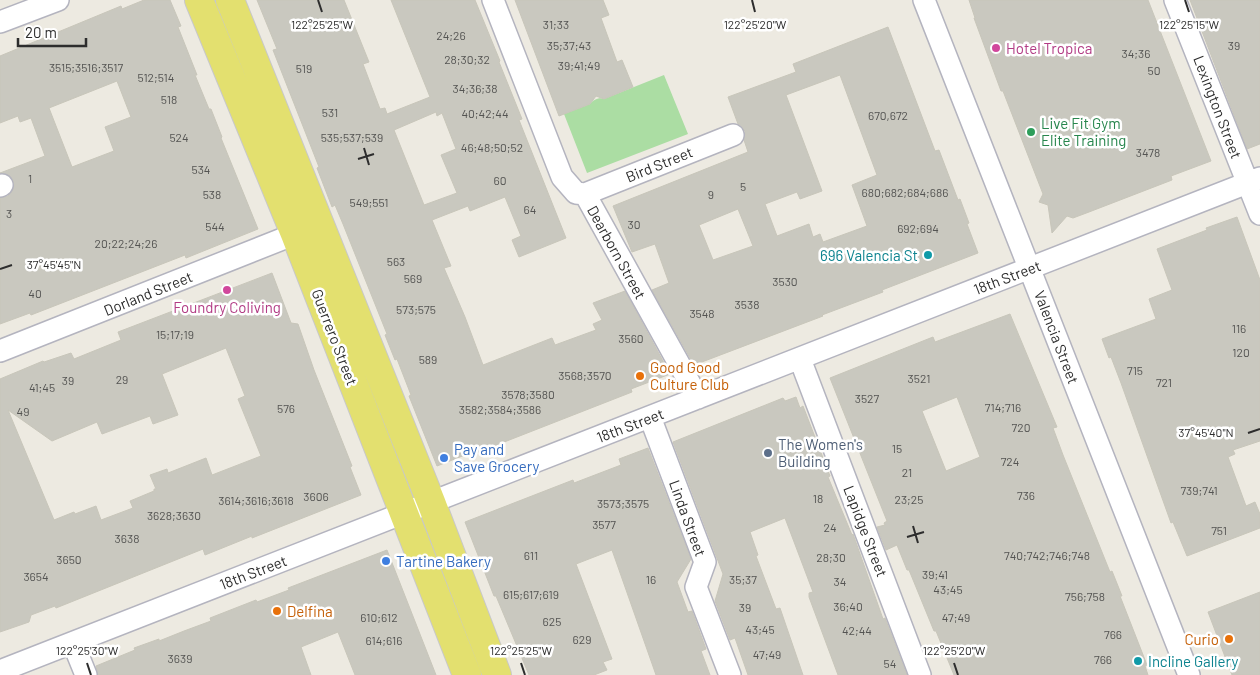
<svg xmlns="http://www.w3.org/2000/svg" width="1260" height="675" font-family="Barlow,sans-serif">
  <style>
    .green { fill: #abdda3 }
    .building { fill: #c9c8bf; stroke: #c8c6ba; fill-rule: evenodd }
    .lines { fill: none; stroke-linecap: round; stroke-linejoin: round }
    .minor-casing { stroke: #b4b4bf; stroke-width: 24 }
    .major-casing { stroke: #c8c8c8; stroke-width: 30 }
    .minor { stroke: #fff; stroke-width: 21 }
    .major { stroke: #e3e06f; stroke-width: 28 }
    .ticks { fill: none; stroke: #2d2d2d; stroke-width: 2 }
    .hotel-dot { fill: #d1479c; stroke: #fff; stroke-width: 2 }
    .leisure-dot { fill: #2e9e5b; stroke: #fff; stroke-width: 2 }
    .culture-dot { fill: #0f9aa8; stroke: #fff; stroke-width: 2 }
    .food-dot { fill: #e8710a; stroke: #fff; stroke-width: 2 }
    .service-dot { fill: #5c6f8a; stroke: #fff; stroke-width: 2 }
    .shop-dot { fill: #3f7fe0; stroke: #fff; stroke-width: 2 }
    .labels { text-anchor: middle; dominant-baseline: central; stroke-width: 5; stroke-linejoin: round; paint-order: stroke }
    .number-label { font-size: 12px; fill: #545452 }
    .hotel-label { font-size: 15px; fill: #b23c85; stroke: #fff; text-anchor: start }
    .street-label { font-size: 15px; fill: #2d2d2d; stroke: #fff }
    .leisure-label { font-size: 15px; fill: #27864d; stroke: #fff; text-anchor: start }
    .culture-label { font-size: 15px; fill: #0d838f; stroke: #fff; text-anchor: end }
    .food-label { font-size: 15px; fill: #c56008; stroke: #fff; text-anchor: start }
    .service-label { font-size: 15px; fill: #4e5e75; stroke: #fff; text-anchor: start }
    .shop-label { font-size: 15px; fill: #366cbe; stroke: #fff; text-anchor: start }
    .ticks-label { font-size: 12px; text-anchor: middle; fill: #2d2d2d; stroke: #fff; stroke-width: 5; stroke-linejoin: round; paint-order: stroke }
  </style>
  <rect width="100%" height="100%" fill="#edeae1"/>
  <path class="green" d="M 664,75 L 688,134 L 587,173 L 564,114 L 590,104 C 593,100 599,97 604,99 Z"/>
  <path class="building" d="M 144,0 L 170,0 L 181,26 L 178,27 L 197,75 L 195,75 L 209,109 L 211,109 L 222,137 L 221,138 L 258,229 L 186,258 L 185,255 L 31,315 L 30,313 L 0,324 L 0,198 L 8,196 L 12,192 L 14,185 L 13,180 L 9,175 L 0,173 L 45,156 L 31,118 L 20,122 L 18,116 L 0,123 L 0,56 L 121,6 L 122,9 ZM 117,81 L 131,117 L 105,127 L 114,151 L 72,167 L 49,108 Z
    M 257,0 L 344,0 L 369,62 L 363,64 L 380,109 L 385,108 L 387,114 L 430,97 L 391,0 L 475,0 L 500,61 L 499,62 L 522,119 L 519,120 L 566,238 L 519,257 L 512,240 L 521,236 L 505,197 L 470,211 L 468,206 L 432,220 L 451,266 L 444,268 L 465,317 L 483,365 L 552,338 L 555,345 L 596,330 L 593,324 L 602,320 L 593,303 L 625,291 L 670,374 L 631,389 L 632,392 L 471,455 L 470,453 L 437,466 L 409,396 L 411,395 L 397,359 L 395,360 L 385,335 L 387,334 L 343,224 L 335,205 L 332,207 L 317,168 L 319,167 L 273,50 L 277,49 ZM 436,112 L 437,116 L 442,113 L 456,149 L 441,155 L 457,193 L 424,205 L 394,130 Z
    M 515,0 L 603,0 L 609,15 L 601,18 L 617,62 L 622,60 L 633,87 L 604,99 L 596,96 L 590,104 L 559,116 Z
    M 969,0 L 1148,0 L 1211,161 L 1171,176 L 1172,180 L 1089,212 L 1073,218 L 1067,216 L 1052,233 L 1048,205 L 1039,202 L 1043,194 L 1003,91 L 1001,91 L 974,18 L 975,18 Z
    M 1190,0 L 1260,0 L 1260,144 L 1247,149 Z
    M 888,27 L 935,151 L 939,150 L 958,200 L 960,199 L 969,223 L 967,224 L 978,253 L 882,290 L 883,292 L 822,315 L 823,316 L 694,365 L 652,290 L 669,283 L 655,244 L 632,252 L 613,206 L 748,152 L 744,140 L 745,131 L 738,124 L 728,97 L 796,72 L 793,64 ZM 840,75 L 877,175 L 852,185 L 867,226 L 823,242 L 820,234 L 813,237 L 809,224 L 777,236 L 765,204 L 797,192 L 800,199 L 822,191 L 786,95 ZM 738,209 L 753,246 L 713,260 L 699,225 Z
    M 1237,217 L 1260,280 L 1260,441 L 1233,450 L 1235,454 L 1228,457 L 1246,506 L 1255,502 L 1260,514 L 1260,528 L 1187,556 L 1173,522 L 1171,523 L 1121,383 L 1111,357 L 1109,358 L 1102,339 L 1156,319 L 1149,299 L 1172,290 L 1157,249 L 1207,230 L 1206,228 Z
    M 272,273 L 291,323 L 298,324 L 314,370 L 352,466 L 350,467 L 361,495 L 252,538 L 252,536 L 205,555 L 203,549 L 56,608 L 55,606 L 31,615 L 29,622 L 0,632 L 0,379 L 43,361 L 44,362 L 71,353 L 74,359 L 121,340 L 118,332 ZM 226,348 L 245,396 L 238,399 L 261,456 L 212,475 L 206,458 L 168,473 L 167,469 L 150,475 L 156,489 L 154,489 L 154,491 L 130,501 L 133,508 L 101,520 L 96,506 L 75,514 L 74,512 L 54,520 L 8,410 L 52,441 L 97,422 L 102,434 L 150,416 L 153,424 L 178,415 L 162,374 Z
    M 1010,314 L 1057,427 L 1053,428 L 1063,455 L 1110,572 L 1112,571 L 1122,596 L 1120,596 L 1147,665 L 1145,666 L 1148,675 L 954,675 L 936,631 L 934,631 L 909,570 L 907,570 L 897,545 L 886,550 L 877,527 L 885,525 L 884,523 L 887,521 L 830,378 L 933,337 L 935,342 ZM 957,397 L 980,457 L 946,471 L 922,411 Z
    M 796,397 L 800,408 L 803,406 L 830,476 L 828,477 L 852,535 L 853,534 L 883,619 L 885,618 L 907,675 L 838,675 L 809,597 L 809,593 L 813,592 L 785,518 L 750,532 L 758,555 L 756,556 L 776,609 L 780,608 L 803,675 L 748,675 L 735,638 L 730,640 L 715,601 L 723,574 L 673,442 L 783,398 L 785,401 Z
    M 648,448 L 691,559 L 677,582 L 688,612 L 692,611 L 706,649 L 701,651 L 710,675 L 656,675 L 612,550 L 576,564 L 612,659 L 603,662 L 607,670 L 594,675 L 529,675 L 496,596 L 494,596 L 465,522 L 573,480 L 574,483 L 621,465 L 619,459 Z
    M 387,550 L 436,675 L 355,675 L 338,632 L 301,647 L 311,675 L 98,675 L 96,666 L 135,650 L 134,648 L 159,639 L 159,641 L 184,631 L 211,621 L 210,618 L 256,600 L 257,602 L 289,590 L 288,588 Z
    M 1260,592 L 1260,675 L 1232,675 L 1208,612 Z"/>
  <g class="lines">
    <defs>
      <path id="minor" d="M 493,0 L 562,177 L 576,193 L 585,194 L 698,398
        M 924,0 L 1189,675
        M 1175,0 L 1260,214
        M 0,22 L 58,0
        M 0,186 L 2,185
        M 585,194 L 733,135
        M 0,351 L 295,234
        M 800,359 L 920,675
        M 650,417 L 705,562 L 696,587 L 730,675
        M 73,643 L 86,675
        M 0,671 L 1260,178"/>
      <path id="major" d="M 199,0 L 295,234 L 467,675
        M 230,0 L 431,502 L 497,675"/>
    </defs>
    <use href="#minor" class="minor-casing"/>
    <use href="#major" class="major-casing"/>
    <use href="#minor" class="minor"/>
    <use href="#major" class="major"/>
  </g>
  <path class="ticks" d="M 318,0 L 322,12M 752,0 L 755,12M 1185,0 L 1189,12M 364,148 L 369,165M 358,159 L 374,154M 0,269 L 12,265M 1248,433 L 1260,429M 913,526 L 918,543M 907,537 L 924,532M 87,663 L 91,675M 521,663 L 525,675M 954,663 L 958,675"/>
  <g class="hotel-dot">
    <circle cx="996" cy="48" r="5"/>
    <circle cx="227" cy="290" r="5"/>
  </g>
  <circle class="leisure-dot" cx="1031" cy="132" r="5"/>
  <g class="culture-dot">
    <circle cx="928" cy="255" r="5"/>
    <circle cx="1138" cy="661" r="5"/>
  </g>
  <g class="food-dot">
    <circle cx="640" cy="376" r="5"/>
    <circle cx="277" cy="611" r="5"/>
    <circle cx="1229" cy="639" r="5"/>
  </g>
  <circle class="service-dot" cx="768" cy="453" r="5"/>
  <g class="shop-dot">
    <circle cx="444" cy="458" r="5"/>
    <circle cx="386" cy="561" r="5"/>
  </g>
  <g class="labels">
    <g class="number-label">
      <text x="556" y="24">31;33</text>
      <text x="451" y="35">24;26</text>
      <text x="569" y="45">35;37;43</text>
      <text x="1234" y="45">39</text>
      <text x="1136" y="53">34;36</text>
      <text x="467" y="59">28;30;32</text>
      <text x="579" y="65">39;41;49</text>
      <text x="86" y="67">3515;3516;3517</text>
      <text x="304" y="68">519</text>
      <text x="1154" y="70">50</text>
      <text x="156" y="77">512;514</text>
      <text x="475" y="88">34;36;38</text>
      <text x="169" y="99">518</text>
      <text x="330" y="112">531</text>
      <text x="485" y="113">40;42;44</text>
      <text x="888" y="115">670,672</text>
      <text x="179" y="137">524</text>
      <text x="352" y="137">535;537;539</text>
      <text x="492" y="147">46;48;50;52</text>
      <text x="1148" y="152">3478</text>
      <text x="201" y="169">534</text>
      <text x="30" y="178">1</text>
      <text x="500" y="180">60</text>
      <text x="743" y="186">5</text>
      <text x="905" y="192">680;682;684;686</text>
      <text x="212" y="194">538</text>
      <text x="711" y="194">9</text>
      <text x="369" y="202">549;551</text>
      <text x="530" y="209">64</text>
      <text x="9" y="213">3</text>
      <text x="634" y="224">30</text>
      <text x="215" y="226">544</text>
      <text x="918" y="228">692;694</text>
      <text x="126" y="243">20;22;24;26</text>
      <text x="396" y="261">563</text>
      <text x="413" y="278">569</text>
      <text x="785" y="281">3530</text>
      <text x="35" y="293">40</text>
      <text x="747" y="304">3538</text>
      <text x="416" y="309">573;575</text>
      <text x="702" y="313">3548</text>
      <text x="1239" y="328">116</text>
      <text x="175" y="334">15;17;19</text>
      <text x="631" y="338">3560</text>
      <text x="1241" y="352">120</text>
      <text x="428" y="359">589</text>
      <text x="1135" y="370">715</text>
      <text x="585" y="375">3568;3570</text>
      <text x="919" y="378">3521</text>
      <text x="122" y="379">29</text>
      <text x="68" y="380">39</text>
      <text x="1164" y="382">721</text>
      <text x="42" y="387">41;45</text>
      <text x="528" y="394">3578;3580</text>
      <text x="867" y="398">3527</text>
      <text x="1003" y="407">714;716</text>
      <text x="286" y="408">576</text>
      <text x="500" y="409">3582;3584;3586</text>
      <text x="23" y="411">49</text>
      <text x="1021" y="427">720</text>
      <text x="897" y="448">15</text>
      <text x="1010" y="461">724</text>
      <text x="907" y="472">21</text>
      <text x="1199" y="490">739;741</text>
      <text x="1026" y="495">736</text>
      <text x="316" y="496">3606</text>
      <text x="818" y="498">18</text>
      <text x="909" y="499">23;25</text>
      <text x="256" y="500">3614;3616;3618</text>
      <text x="623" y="503">3573;3575</text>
      <text x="174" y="515">3628;3630</text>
      <text x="604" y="524">3577</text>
      <text x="830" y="527">24</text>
      <text x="1219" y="530">751</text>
      <text x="127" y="538">3638</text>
      <text x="531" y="555">611</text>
      <text x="1047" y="555">740;742;746;748</text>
      <text x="831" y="557">28;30</text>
      <text x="69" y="559">3650</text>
      <text x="935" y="574">39;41</text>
      <text x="36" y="576">3654</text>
      <text x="651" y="579">16</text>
      <text x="743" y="579">35;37</text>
      <text x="840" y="581">34</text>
      <text x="948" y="589">43;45</text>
      <text x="531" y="594">615;617;619</text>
      <text x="1085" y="596">756;758</text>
      <text x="848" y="606">36;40</text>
      <text x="745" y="607">39</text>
      <text x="379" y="617">610;612</text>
      <text x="956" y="617">47;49</text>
      <text x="552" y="621">625</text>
      <text x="760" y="629">43;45</text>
      <text x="857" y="630">42;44</text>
      <text x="1113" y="634">766</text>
      <text x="582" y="639">629</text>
      <text x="384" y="640">614;616</text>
      <text x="767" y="654">47;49</text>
      <text x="180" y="658">3639</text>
      <text x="1103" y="659">766</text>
      <text x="890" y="663">54</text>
    </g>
    <g class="hotel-label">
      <text x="1006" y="48">Hotel Tropica</text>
      <text x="227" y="307" text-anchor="middle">Foundry Coliving</text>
    </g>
    <g class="street-label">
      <text transform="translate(1218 107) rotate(69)">Lexington Street</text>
      <text transform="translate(659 164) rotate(-22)">Bird Street</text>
      <text transform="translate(617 252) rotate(61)">Dearborn Street</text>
      <text transform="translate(1007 277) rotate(-21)">18th Street</text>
      <text transform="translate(148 293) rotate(-22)">Dorland Street</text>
      <text transform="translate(335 337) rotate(69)">Guerrero Street</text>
      <text transform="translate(1057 337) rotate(69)">Valencia Street</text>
      <text transform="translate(630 425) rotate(-21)">18th Street</text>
      <text transform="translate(688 518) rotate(70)">Linda Street</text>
      <text transform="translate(866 531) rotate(69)">Lapidge Street</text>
      <text transform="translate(253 572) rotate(-21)">18th Street</text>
    </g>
    <g class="leisure-label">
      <text x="1041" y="123">Live Fit Gym<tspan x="1041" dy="17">Elite Training</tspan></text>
    </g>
    <g class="culture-label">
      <text x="918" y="255">696 Valencia St</text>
      <text x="1148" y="661" text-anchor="start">Incline Gallery</text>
    </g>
    <g class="food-label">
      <text x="650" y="367">Good Good<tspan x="650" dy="17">Culture Club</tspan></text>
      <text x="287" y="611">Delfina</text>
      <text x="1219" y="639" text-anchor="end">Curio</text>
    </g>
    <g class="service-label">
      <text x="778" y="444">The Women's<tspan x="778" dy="17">Building</tspan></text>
    </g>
    <g class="shop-label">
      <text x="454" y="449">Pay and<tspan x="454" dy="17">Save Grocery</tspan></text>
      <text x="396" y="561">Tartine Bakery</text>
    </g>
  </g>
  <g class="ticks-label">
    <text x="322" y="29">122°25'25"W</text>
    <text x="755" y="29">122°25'20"W</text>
    <text x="1189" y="29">122°25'15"W</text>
    <text x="54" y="269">37°45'45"N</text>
    <text x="1206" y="437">37°45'40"N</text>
    <text x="87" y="655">122°25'30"W</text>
    <text x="521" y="655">122°25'25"W</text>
    <text x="954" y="655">122°25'20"W</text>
  </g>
  <path d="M18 38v8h68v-8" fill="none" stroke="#2d2d2d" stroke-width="2.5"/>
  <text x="25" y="38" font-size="15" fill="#2d2d2d" stroke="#ffffff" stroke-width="4" paint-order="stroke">20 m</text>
</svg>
